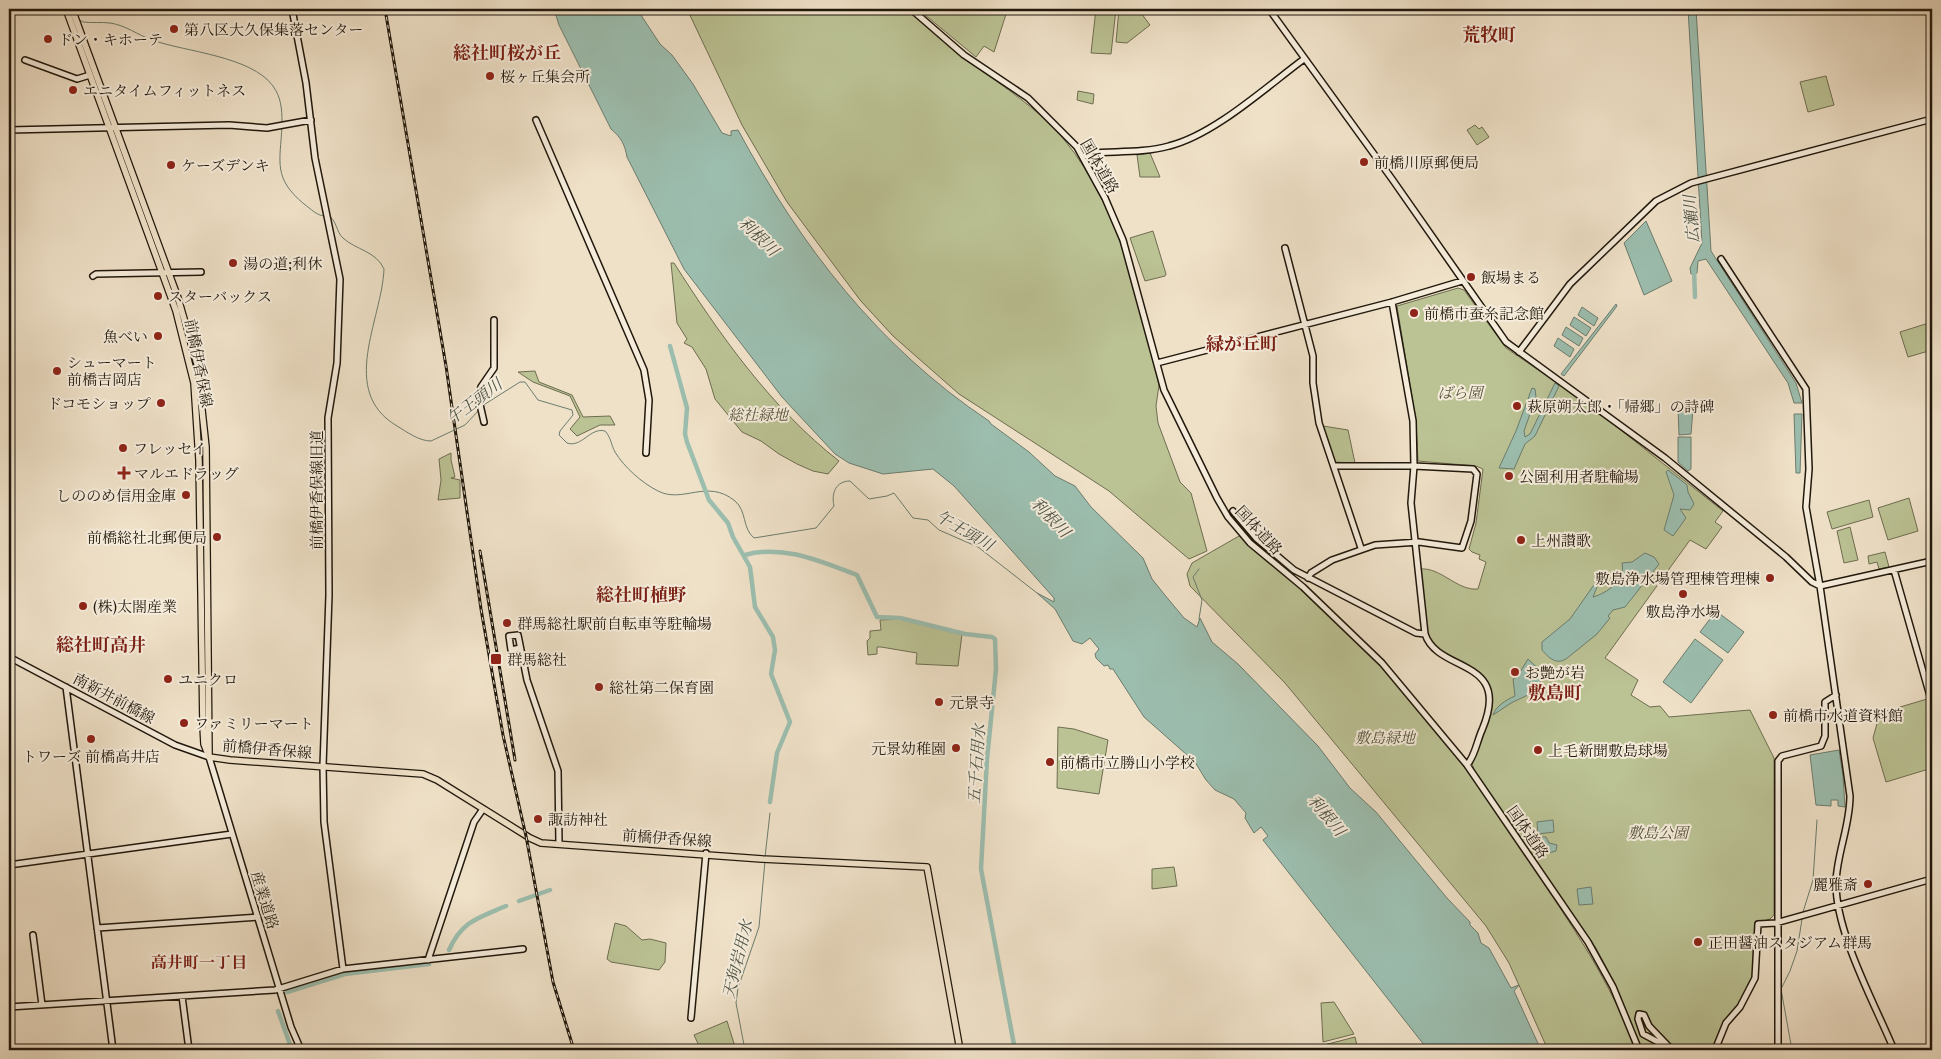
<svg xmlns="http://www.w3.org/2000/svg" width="1941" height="1059" font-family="'Libre Caslon Text','Noto Serif JP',serif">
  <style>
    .green { fill: #bbc294; stroke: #6e6d50 }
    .water { fill: #9cbeaf; stroke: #6b7c6e }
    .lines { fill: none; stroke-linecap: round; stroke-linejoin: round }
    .stream { stroke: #6b7c6e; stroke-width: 1 }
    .canal { stroke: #9cbeaf; stroke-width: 4.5 }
    .secondary-casing { stroke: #21180c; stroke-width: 8 }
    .primary-casing { stroke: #21180c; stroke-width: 8 }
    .secondary { stroke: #f5ecdb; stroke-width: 5 }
    .primary { stroke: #efe1c8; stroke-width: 5.5 }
    .rail-casing { stroke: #21180c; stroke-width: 3 }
    .rail { stroke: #f5ecdb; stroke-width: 1; stroke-dasharray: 4; stroke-linecap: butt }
    .poi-dot { fill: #8f2418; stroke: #f5ecdb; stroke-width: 2 }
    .labels { text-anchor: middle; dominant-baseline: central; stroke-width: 4; stroke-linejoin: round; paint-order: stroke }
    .poi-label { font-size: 15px; fill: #21180c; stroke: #f5ecdb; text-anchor: start }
    .street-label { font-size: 15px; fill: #21180c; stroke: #f5ecdb }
    .park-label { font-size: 15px; font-style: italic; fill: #57543c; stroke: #f5ecdb }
    .water-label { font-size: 16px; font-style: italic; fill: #4c5245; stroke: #f5ecdb }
    .neighbourhood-label { font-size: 16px; font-weight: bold; fill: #7a1f14; stroke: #f5ecdb }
    .quarter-label { font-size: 18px; font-weight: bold; fill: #7a1f14; stroke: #f5ecdb }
  </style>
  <rect width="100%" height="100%" fill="#efe1c8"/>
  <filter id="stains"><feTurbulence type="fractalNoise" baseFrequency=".004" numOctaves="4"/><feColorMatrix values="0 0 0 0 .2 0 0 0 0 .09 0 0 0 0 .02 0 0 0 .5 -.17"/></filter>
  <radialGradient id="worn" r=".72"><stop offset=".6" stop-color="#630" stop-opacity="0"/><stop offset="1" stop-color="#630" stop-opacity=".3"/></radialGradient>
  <path class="green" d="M 687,9 L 906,9 C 926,25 944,43 964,58 C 994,80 1024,99 1051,125 C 1117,193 1138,296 1159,385 L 1156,406 L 1158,423 L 1180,482 L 1191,493 L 1207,551 L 1189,559 L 1109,491 L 959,394 L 893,336 L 860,300 L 787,202 L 742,125 Z
    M 918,9 L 1006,9 L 1007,11 L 994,52 L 984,46 L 976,57 Z
    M 1096,9 L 1116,9 L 1111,54 L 1091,53 Z
    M 1119,9 L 1138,9 L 1150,25 L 1127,43 L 1116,42 Z
    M 1826,76 L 1834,105 L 1808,112 L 1800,82 Z
    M 1078,91 L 1094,94 L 1093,104 L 1077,100 Z
    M 1475,125 L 1479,129 L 1482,127 L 1489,137 L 1477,145 L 1467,130 Z
    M 1150,153 L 1160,177 L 1140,177 L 1137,155 Z
    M 1153,231 L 1166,274 L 1165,276 L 1145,281 L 1130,238 Z
    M 671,263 L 674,263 C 719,334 772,409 839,461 L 828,474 L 813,471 L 797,464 L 779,454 L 761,441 L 742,432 L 715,399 L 706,369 L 692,347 L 684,343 L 687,339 L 677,323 Z
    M 1458,288 L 1464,290 L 1506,348 L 1588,404 L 1723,511 L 1715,522 L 1722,527 L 1706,549 L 1690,540 L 1605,658 L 1638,680 L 1631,695 L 1650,707 L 1660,706 L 1669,717 L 1750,710 L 1774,758 L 1774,915 L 1770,919 L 1755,924 L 1754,964 L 1751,982 L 1737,1008 L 1721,1028 L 1712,1050 L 1642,1050 L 1616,986 L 1596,948 L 1474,770 L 1472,763 C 1485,726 1510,689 1466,663 C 1456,657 1440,653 1433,644 C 1422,629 1422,587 1420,569 C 1441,567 1457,591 1478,589 L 1486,562 L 1479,559 L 1480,555 L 1472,552 L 1469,549 L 1476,523 L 1483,469 L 1476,466 L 1418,461 L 1416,421 L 1397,306 Z
    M 1932,322 L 1932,350 L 1908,357 L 1900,332 Z
    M 535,371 L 539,382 L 572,395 L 583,417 L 610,416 L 615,425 L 600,425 L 577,436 L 570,429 L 580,417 L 570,396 L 533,382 L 518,372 Z
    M 1323,426 L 1348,430 L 1355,463 L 1334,462 L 1322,428 Z
    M 451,453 L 451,460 L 455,477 L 451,478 L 460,480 L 460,498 L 438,500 L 441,480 L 439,459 Z
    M 1909,498 L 1918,531 L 1888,540 L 1878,508 Z
    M 1869,500 L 1873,517 L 1832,529 L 1827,512 Z
    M 1850,527 L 1858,560 L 1844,563 L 1837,531 Z
    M 1239,536 C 1326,604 1405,685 1470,775 C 1491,804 1511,835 1532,866 C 1570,923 1613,984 1635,1050 L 1548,1050 L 1509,963 L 1486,926 L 1285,683 L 1190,586 L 1187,574 L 1192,563 Z
    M 1885,552 L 1889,567 L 1879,569 L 1877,562 L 1869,564 L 1868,556 Z
    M 900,619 L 962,634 L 958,666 L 916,664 L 917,653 L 881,647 L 877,647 L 877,654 L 868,655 L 867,641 L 870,638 L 870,631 L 881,630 L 880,620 Z
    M 1927,699 L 1932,716 L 1932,768 L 1886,782 L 1873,738 L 1880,713 Z
    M 1058,727 L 1074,729 L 1108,740 L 1099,794 L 1057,788 Z
    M 1174,867 L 1177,886 L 1152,889 L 1152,869 Z
    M 615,923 L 626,926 L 642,940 L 650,939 L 666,943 L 665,962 L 659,970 L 611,962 L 607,959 Z
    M 1334,1002 L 1354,1034 L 1323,1042 L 1321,1003 Z
    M 727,1021 L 736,1050 L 701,1050 L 694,1035 Z
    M 1355,1037 L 1358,1050 L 1325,1050 L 1324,1045 Z"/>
  <path class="water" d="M 554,9 L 637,9 L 660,44 L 672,55 L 693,84 L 722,133 L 731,136 L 731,131 L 738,130 C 801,246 878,347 989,421 L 991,424 L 1029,452 L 1055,476 L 1075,486 L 1091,507 L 1143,558 L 1152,579 L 1164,594 L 1184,618 L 1197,627 L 1200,618 L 1212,642 L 1238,664 L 1318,746 L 1350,788 L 1376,812 L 1447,898 L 1470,922 L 1470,925 L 1478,933 L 1481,943 L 1489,948 L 1511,988 L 1519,985 L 1514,991 L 1541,1050 L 1428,1050 L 1263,840 L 1268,836 L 1261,827 L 1254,833 L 1245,818 L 1246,813 L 1234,799 L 1215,790 L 1206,780 L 1195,762 L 1144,717 L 1113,669 L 1110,669 L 1108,665 L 1104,666 L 1096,658 L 1095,654 L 1099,649 L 1090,638 L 1082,644 L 1073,641 L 1055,609 L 1037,593 L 1054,602 L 1054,598 L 954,486 L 933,469 L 883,474 L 849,463 L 835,454 L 782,397 L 684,269 L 627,157 C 625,145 621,137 611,129 L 559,25 Z
    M 1688,9 L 1696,9 L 1711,251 L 1796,383 L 1802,403 L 1794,403 L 1788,383 L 1706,259 L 1698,261 L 1697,273 L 1691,274 L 1690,268 L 1702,243 Z
    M 1646,221 L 1672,281 L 1644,295 L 1624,243 Z
    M 1616,304 L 1617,306 L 1564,376 L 1561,374 Z
    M 1582,307 L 1598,318 L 1594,326 L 1578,315 Z
    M 1574,317 L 1591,328 L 1586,336 L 1570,325 Z
    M 1566,327 L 1583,338 L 1579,346 L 1562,335 Z
    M 1558,338 L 1574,349 L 1570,357 L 1554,346 Z
    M 1555,383 L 1559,386 L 1535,436 L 1525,444 L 1514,469 L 1499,468 L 1516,431 L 1532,388 L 1535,389 L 1536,397 L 1524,431 L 1525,437 L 1530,434 Z
    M 1688,407 L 1693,409 L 1691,434 L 1679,435 L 1678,409 Z
    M 1794,414 L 1802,414 L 1800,473 L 1796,473 Z
    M 1678,437 L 1691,437 L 1691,469 L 1688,471 L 1678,462 Z
    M 1668,470 L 1687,485 L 1688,492 L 1694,504 L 1690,510 L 1680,509 L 1686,518 L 1673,536 L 1664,530 L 1674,495 L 1666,472 Z
    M 1645,553 L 1654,557 L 1659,564 L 1625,607 L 1613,610 L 1608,616 L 1610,618 L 1597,634 L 1566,659 C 1556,665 1549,658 1542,650 L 1542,642 L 1570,619 L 1603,572 L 1593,597 C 1607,593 1626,580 1622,563 L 1632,562 Z
    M 1716,611 L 1744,632 L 1728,653 L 1700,632 Z
    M 1695,639 L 1723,660 L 1691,703 L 1663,682 Z
    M 1528,659 L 1545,675 L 1532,693 L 1511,703 L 1493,715 C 1496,706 1506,700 1515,696 L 1513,679 L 1517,677 Z
    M 1839,750 L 1843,776 L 1845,807 L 1838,806 L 1838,800 L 1831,800 L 1831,806 L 1816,805 L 1810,755 Z
    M 1553,820 L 1554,832 L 1538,834 L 1537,822 Z
    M 1537,837 L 1546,837 L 1549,843 L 1557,845 L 1556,851 L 1545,854 L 1538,843 Z
    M 1591,887 L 1593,904 L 1579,905 L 1577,889 Z"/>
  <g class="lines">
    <path class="stream" d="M 78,19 L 83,22 C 92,23 101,22 110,23 C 125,25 138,35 152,40 C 186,52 251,56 273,86 C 281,97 282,109 282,122
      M 282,126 C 280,163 273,178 304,204 C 311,209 316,215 324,216
      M 328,215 C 337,220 336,232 343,238 C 356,250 376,251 384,269 C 382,320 338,391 397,426 C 407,432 419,441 431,441 L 465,425 L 480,409
      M 482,406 L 520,382 L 525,382 L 538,400 L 572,410 L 573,415 L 560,431 L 559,435 L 567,443 C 582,448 590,427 605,431 C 611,437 611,445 615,452 C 624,467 642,483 658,491 C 683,504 707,478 735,501 C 747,511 742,528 754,538 L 816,528 L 834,506 C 831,493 836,481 850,481 L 869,499 L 887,496 L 894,493 L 913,518 L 928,520 L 939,530 L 978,547 L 1037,593
      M 1199,569 L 1193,577 L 1202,600 L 1199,619
      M 765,857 L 770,813
      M 1803,912 L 1813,880 L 1817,820
      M 745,1050 L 736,1003 L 738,988 L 759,927 L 765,861
      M 1792,1050 L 1781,989 L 1790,971 L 1797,951 L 1802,919"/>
    <path class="canal" d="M 1694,269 L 1695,297
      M 670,346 L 687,408 L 685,434 L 687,442 L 709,500 L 728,523 L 733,537 L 750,567 L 755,607 L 773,637 L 775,650 L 771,674 L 790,722 L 777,753 L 770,802
      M 745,555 C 783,544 822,562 857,575 L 877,617 L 900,618 L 965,634 L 992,637 L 995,639 L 996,669 L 987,759 L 981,869 L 1015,1050
      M 519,901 L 550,890
      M 449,950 C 462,921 478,918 506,906
      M 287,992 L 345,974 L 429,964
      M 278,1011 L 292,1050"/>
    <defs>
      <path id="secondary" d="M 292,9 L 306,83 L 315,158 L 340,279 L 337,363 L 328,418 L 329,595 L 323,766 L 324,822 L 343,969
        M 911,9 L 964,55 L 1028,98 L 1077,147 L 1105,198 L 1123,240 L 1164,390 L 1217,498 L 1228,517 L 1250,543 L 1303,587 L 1382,663 L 1467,765 L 1588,942 L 1613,987 L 1639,1050
        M 1269,9 L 1392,179 L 1506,342 L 1665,458 L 1786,557 L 1812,582 L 1820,586 L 1850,796 C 1850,826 1837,853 1836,882 C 1835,932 1875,1004 1894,1050
        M 25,60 L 77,79 L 90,75
        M 536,120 L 644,370 L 649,400 L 646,453
        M 9,130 L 229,125 L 267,128 L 311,120
        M 1083,157 L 1092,153 C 1117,151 1144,153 1169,146 C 1214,135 1266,87 1304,59
        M 1285,248 L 1313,356 L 1313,383 L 1319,423 L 1361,548
        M 1721,259 L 1806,389 L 1809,469 L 1806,507 L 1820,586 L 1932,561
        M 93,276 L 96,274 L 201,272
        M 1392,302 L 1413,421 L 1414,466 L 1411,503 L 1425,634 C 1438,674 1513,657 1482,730 C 1477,741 1475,756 1467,765
        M 1519,352 L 1570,284 L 1656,201 L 1691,183 L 1932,119
        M 1157,363 L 1392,302 L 1462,281
        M 484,422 L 478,396 L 481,387 L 494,368 L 494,320
        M 1233,511 L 1256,538 L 1294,570 L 1416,633 L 1425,634
        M 1894,570 L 1932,703
        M 1308,578 L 1311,573 L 1332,560 L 1375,545 L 1419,542 L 1462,548 L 1471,521 L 1477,474 L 1473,469 L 1414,466 L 1334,466
        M 520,648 L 511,650 L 509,636 L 518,635 L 527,680 L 558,771 L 559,844
        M 9,657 L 175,745 L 209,757 L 291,1027 L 301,1050
        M 66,687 L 113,1050
        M 9,865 L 232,834
        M 97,928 L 258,917
        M 33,935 L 42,1005
        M 428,960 L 474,822 L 483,809
        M 182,996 L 189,1050
        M 9,1007 L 275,990 L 343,969 L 523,949
        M 691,1018 L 706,853
        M 1672,1050 L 1649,1026 L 1644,1015 L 1639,1014 L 1638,1019 L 1643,1034 L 1673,1050
        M 1715,1050 L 1726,1023 L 1740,1007 L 1755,978 L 1758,924 L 1776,923 L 1932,879
        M 1778,1050 L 1778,761 L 1782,756 L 1821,746 L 1825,736 L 1825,702 L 1836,695"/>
      <path id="primary" d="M 66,9 L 176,311 L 194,383 L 199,460 L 203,726 L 204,744 L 209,757
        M 72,9 L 178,298 L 197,364 L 206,447 L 209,755
        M 209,757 L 230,760 L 423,774 L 437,780 L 530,838 L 541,843 L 762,859 L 927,867 L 960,1050"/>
    </defs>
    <use href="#secondary" class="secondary-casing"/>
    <use href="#primary" class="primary-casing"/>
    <use href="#secondary" class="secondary"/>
    <use href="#primary" class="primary"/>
    <defs>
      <path id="rail" d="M 385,9 L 446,366 L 481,609 L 503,735 L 526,836 L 553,982 L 574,1050
        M 480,551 L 515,760"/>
    </defs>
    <use href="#rail" class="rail-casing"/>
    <use href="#rail" class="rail"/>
  </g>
  <g class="poi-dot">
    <circle cx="174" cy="29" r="5"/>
    <circle cx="48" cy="39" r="5"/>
    <circle cx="490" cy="76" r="5"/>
    <circle cx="73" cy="90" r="5"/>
    <circle cx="1364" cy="162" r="5"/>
    <circle cx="171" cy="165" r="5"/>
    <circle cx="233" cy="263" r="5"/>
    <circle cx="1471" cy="277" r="5"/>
    <circle cx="158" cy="296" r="5"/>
    <circle cx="1414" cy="313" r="5"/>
    <circle cx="158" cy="336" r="5"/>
    <circle cx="57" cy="371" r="5"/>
    <circle cx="161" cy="403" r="5"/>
    <circle cx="1517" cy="406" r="5"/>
    <circle cx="123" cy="448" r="5"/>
    <path d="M121.5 465.5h5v5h5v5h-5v5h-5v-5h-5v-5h5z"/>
    <circle cx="1509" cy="476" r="5"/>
    <circle cx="186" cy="495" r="5"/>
    <circle cx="217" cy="537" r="5"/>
    <circle cx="1521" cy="540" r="5"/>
    <circle cx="1770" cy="578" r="5"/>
    <circle cx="1683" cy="594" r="5"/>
    <circle cx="83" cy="606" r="5"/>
    <circle cx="507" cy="623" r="5"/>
    <rect x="490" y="653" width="12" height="12" rx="2.5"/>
    <circle cx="1515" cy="672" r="5"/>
    <circle cx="168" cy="679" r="5"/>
    <circle cx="599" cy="687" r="5"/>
    <circle cx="939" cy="702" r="5"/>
    <circle cx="1773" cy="715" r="5"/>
    <circle cx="184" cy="723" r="5"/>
    <circle cx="91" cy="739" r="5"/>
    <circle cx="956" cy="748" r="5"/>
    <circle cx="1538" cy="750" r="5"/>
    <circle cx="1050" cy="762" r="5"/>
    <circle cx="538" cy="819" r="5"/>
    <circle cx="1868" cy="884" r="5"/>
    <circle cx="1698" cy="942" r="5"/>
  </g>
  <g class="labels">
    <g class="poi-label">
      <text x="184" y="29">第八区大久保集落センター</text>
      <text x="58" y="39">ドン・キホーテ</text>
      <text x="500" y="76">桜ヶ丘集会所</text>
      <text x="83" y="90">エニタイムフィットネス</text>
      <text x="1374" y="162">前橋川原郵便局</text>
      <text x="181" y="165">ケーズデンキ</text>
      <text x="243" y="263">湯の道;利休</text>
      <text x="1481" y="277">飯場まる</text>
      <text x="168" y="296">スターバックス</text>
      <text x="1424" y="313">前橋市蚕糸記念館</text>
      <text x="148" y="336" text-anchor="end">魚べい</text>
      <text x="67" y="362">シューマート<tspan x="67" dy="17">前橋吉岡店</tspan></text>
      <text x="151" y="403" text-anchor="end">ドコモショップ</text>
      <text x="1527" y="406">萩原朔太郎・「帰郷」の詩碑</text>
      <text x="133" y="448">フレッセイ</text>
      <text x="134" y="473">マルエドラッグ</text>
      <text x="1519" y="476">公園利用者駐輪場</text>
      <text x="176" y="495" text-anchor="end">しののめ信用金庫</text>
      <text x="207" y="537" text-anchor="end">前橋総社北郵便局</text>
      <text x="1531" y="540">上州讃歌</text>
      <text x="1760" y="578" text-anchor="end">敷島浄水場管理棟管理棟</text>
      <text x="93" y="606">(株)太閤産業</text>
      <text x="1683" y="611" text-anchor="middle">敷島浄水場</text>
      <text x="517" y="623">群馬総社駅前自転車等駐輪場</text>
      <text x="507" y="659">群馬総社</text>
      <text x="1525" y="672">お艶が岩</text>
      <text x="178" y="679">ユニクロ</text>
      <text x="609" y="687">総社第二保育園</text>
      <text x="949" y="702">元景寺</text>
      <text x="1783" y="715">前橋市水道資料館</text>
      <text x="194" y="723">ファミリーマート</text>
      <text x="946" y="748" text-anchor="end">元景幼稚園</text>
      <text x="1548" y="750">上毛新聞敷島球場</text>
      <text x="91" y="756" text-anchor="middle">トワーズ 前橋高井店</text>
      <text x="1060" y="762">前橋市立勝山小学校</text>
      <text x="548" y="819">諏訪神社</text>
      <text x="1858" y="884" text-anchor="end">麗雅斎</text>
      <text x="1708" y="942">正田醤油スタジアム群馬</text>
    </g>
    <g class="street-label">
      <text transform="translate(1100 166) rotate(60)">国体道路</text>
      <text transform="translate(199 363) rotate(79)">前橋伊香保線</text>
      <text transform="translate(316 490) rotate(-90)">前橋伊香保線旧道</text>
      <text transform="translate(1259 530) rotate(47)">国体道路</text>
      <text transform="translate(114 698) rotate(28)">南新井前橋線</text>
      <text transform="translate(267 749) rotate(5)">前橋伊香保線</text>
      <text transform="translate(1528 832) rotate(55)">国体道路</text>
      <text transform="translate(667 838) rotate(4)">前橋伊香保線</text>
      <text transform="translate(265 900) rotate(73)">産業道路</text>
    </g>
    <g class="park-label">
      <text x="1460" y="392">ばら園</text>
      <text x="758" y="414">総社緑地</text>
      <text x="1385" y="737">敷島緑地</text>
      <text x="1658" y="832">敷島公園</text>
    </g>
    <g class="water-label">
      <text transform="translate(1691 219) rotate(-95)">広瀬川</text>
      <text transform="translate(759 236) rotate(44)">利根川</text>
      <text transform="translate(474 401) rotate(-37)">午王頭川</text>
      <text transform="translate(1051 517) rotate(46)">利根川</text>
      <text transform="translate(965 530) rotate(30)">午王頭川</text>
      <text transform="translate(976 764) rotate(-86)">五千石用水</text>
      <text transform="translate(1327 815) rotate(50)">利根川</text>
      <text transform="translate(737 959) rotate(-76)">天狗岩用水</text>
    </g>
    <g class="neighbourhood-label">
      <text x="199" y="962">高井町一丁目</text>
    </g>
    <g class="quarter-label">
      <text x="1489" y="35">荒牧町</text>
      <text x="507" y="53">総社町桜が丘</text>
      <text x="1242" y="344">緑が丘町</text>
      <text x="641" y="595">総社町植野</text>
      <text x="101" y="645">総社町高井</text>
      <text x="1555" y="693">敷島町</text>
    </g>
  </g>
  <rect width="1941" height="1059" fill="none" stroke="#efe1c8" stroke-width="30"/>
  <rect x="10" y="10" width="1921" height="1039" fill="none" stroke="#21180c" stroke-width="2.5"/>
  <rect x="15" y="15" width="1911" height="1029" fill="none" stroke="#21180c"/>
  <rect width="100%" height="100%" filter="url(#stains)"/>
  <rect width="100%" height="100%" fill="url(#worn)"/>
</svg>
